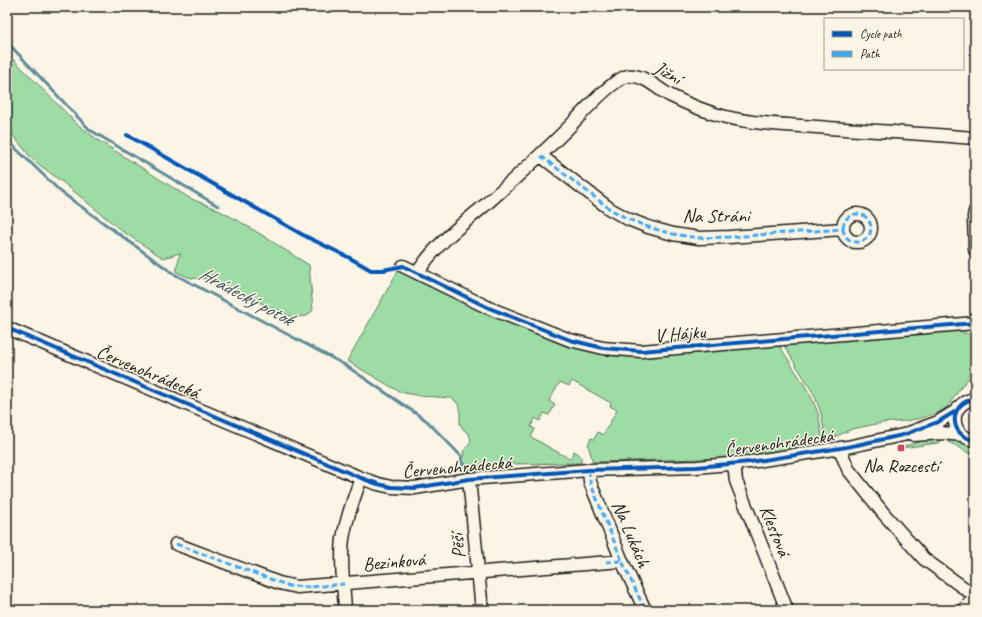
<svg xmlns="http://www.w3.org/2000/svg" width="982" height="617" font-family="Caveat,sans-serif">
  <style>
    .green { fill: #9ddda5; stroke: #5c7c60 }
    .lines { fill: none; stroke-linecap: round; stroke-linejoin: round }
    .stream { stroke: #5f8c99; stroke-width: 3 }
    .minor-casing { stroke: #1c1c1c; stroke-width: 15 }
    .minor { stroke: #fcf5e5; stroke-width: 12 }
    .quiet { stroke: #3fa9f5; stroke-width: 3; stroke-dasharray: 6 3; stroke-linecap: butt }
    .cycleway-casing { stroke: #fcf5e5; stroke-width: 6 }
    .cycleway { stroke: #0057b8; stroke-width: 4 }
    .poi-dot { fill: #d1495b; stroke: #fcf5e5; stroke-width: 1.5 }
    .labels { text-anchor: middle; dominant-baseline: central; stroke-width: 3; stroke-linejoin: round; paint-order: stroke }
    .street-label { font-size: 19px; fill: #1c1c1c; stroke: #fcf5e5 }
    .poi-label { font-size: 19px; fill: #1c1c1c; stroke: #fcf5e5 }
    .water-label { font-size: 20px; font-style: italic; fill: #3d545a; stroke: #fcf5e5 }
  </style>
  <rect width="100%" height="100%" fill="#fcf5e5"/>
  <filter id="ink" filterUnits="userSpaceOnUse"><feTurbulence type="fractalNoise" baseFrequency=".025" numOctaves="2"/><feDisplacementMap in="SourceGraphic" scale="8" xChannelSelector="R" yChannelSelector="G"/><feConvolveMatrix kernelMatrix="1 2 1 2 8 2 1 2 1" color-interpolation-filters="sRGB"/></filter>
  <g filter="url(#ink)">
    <path class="green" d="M 14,60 L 77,124 L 98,140 L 191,199 C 233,213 271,242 309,265 L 313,310 L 307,316 L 292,317 L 252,299 L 228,291 L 217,285 L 210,279 L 191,278 L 176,272 L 180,253 L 163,258 L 122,231 L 66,185 L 32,159 L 7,128 L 7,69 Z
      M 399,269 L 576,346 L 779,345 L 810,394 L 818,413 L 823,441 L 814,443 L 815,448 L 738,458 L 593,462 L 588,445 L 591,438 L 594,439 L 598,432 L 603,435 L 617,410 L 610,406 L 611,403 L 572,381 L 569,386 L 560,382 L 549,401 L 555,405 L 549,415 L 544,413 L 540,421 L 535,418 L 531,427 L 535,429 L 531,437 L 570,459 L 574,451 C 580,454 582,456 581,463 L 510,464 L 466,469 L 463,452 L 469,445 L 471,440 L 469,434 L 463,429 L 460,424 L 460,412 L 458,404 L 452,398 L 420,396 L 400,392 L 347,361 Z
      M 962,329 L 963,333 L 967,333 L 972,337 C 974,348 975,376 965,382 L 947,407 L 939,412 L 922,418 L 906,421 L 881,423 L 852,429 L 826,441 L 821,413 L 814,394 L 783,344 Z
      M 940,437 L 940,441 L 938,443 L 902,448 L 902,447 L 927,439 Z
      M 945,439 C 957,440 967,441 973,454 L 968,453 L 957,446 L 948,442 Z"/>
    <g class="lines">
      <path class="stream" d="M 7,42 L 90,130 L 218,206
        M 7,140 L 61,192 L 174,274 L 345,365 L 427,421 L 461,456 L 464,472 L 469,471"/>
      <defs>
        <path id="minor" d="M 541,156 L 610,209 L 628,219 L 648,227 L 673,234 L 699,238 L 729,237 L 843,229
          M 975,211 L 974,217 L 975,250
          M843 228a14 14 0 1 1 28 0a14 14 0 1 1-28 0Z
          M 403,266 L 489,308 L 570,340 L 603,348 L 641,351 L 975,323
          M 418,272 C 435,245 460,226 484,206 C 514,179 544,153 572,124 C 583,112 613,79 628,76 C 644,74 656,88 669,95 C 687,104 706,112 726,117 C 759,125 795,125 829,128 C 878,131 926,134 975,138
          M 7,328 L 361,478 L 378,484 L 391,487 L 415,488 L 469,479 L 589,470 L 697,467 L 750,462 L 847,447 L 903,435 L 938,422 L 956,411
          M 975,399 C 948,402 948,437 975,440
          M 914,435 L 941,433 L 962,435
          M 840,449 L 848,469 L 884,514 L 924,559 L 975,596
          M 734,464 L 736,481 L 787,610
          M 589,470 L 590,482 L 622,561 L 645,610
          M 469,479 L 482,610
          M 176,544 L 279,583 L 297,587 L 622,561
          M 345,610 C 344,587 340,562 343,539 C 346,518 354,498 361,478
          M 964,610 L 975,597"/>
      </defs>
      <use href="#minor" class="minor-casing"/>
      <use href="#minor" class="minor"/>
      <path class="quiet" d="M 541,156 L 610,209 L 628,219 L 648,227 L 673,234 L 699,238 L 729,237 L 843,229
        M843 228a14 14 0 1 1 28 0a14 14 0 1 1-28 0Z
        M 589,470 L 590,482 L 622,561 L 645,610
        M 176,544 L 289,586 L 308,587 L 344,584
        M 606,562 L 622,561"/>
      <defs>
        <path id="cycleway" d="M 127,135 L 303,235 L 348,257 L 371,270 L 383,270 L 403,266 L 489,308 L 570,340 L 603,348 L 641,351 L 975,323
          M 7,328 L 361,478 L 378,484 L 391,487 L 415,488 L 469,479 L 589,470 L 697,467 L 750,462 L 847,447 L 903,435 L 938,422 L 956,411
          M 975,399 C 948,402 948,437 975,440"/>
      </defs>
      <use href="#cycleway" class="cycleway-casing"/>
      <use href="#cycleway" class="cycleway"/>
    </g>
  </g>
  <rect class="poi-dot" x="897" y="444" width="8" height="8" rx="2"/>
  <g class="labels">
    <g class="street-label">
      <text transform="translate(668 73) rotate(30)">Jižní</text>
      <text x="716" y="216">Na Stráni</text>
      <text transform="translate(680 334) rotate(-5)">V Hájku</text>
      <text transform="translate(148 372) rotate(23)">Červenohrádecká</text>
      <text transform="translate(779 443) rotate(-8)">Červenohrádecká</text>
      <text transform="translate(457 467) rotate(-5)">Červenohrádecká</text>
      <text transform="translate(775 531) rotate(68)">Klestová</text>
      <text transform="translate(631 534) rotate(67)">Na Lukách</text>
      <text transform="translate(458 546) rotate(-96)">Pěší</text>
      <text transform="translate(394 562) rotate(-5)">Bezinková</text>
    </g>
    <g class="poi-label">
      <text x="901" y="466">Na Rozcestí</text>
    </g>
    <g class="water-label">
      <text transform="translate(246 296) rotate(28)">Hrádecký potok</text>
    </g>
  </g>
  <rect width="982" height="617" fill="none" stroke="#fcf5e5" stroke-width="24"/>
  <rect x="12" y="12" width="958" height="593" fill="none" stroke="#1c1c1c" stroke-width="1.5" filter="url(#ink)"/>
  <rect x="824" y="18" width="140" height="52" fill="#fcf5e5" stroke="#a29e95"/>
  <rect x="832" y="31" width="20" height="6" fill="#0057b8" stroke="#a29e95"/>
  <text x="860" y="38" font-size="12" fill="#1c1c1c">Cycle path</text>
  <rect x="832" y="51" width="20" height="6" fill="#3fa9f5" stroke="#a29e95"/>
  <text x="860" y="58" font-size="12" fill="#1c1c1c">Path</text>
</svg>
